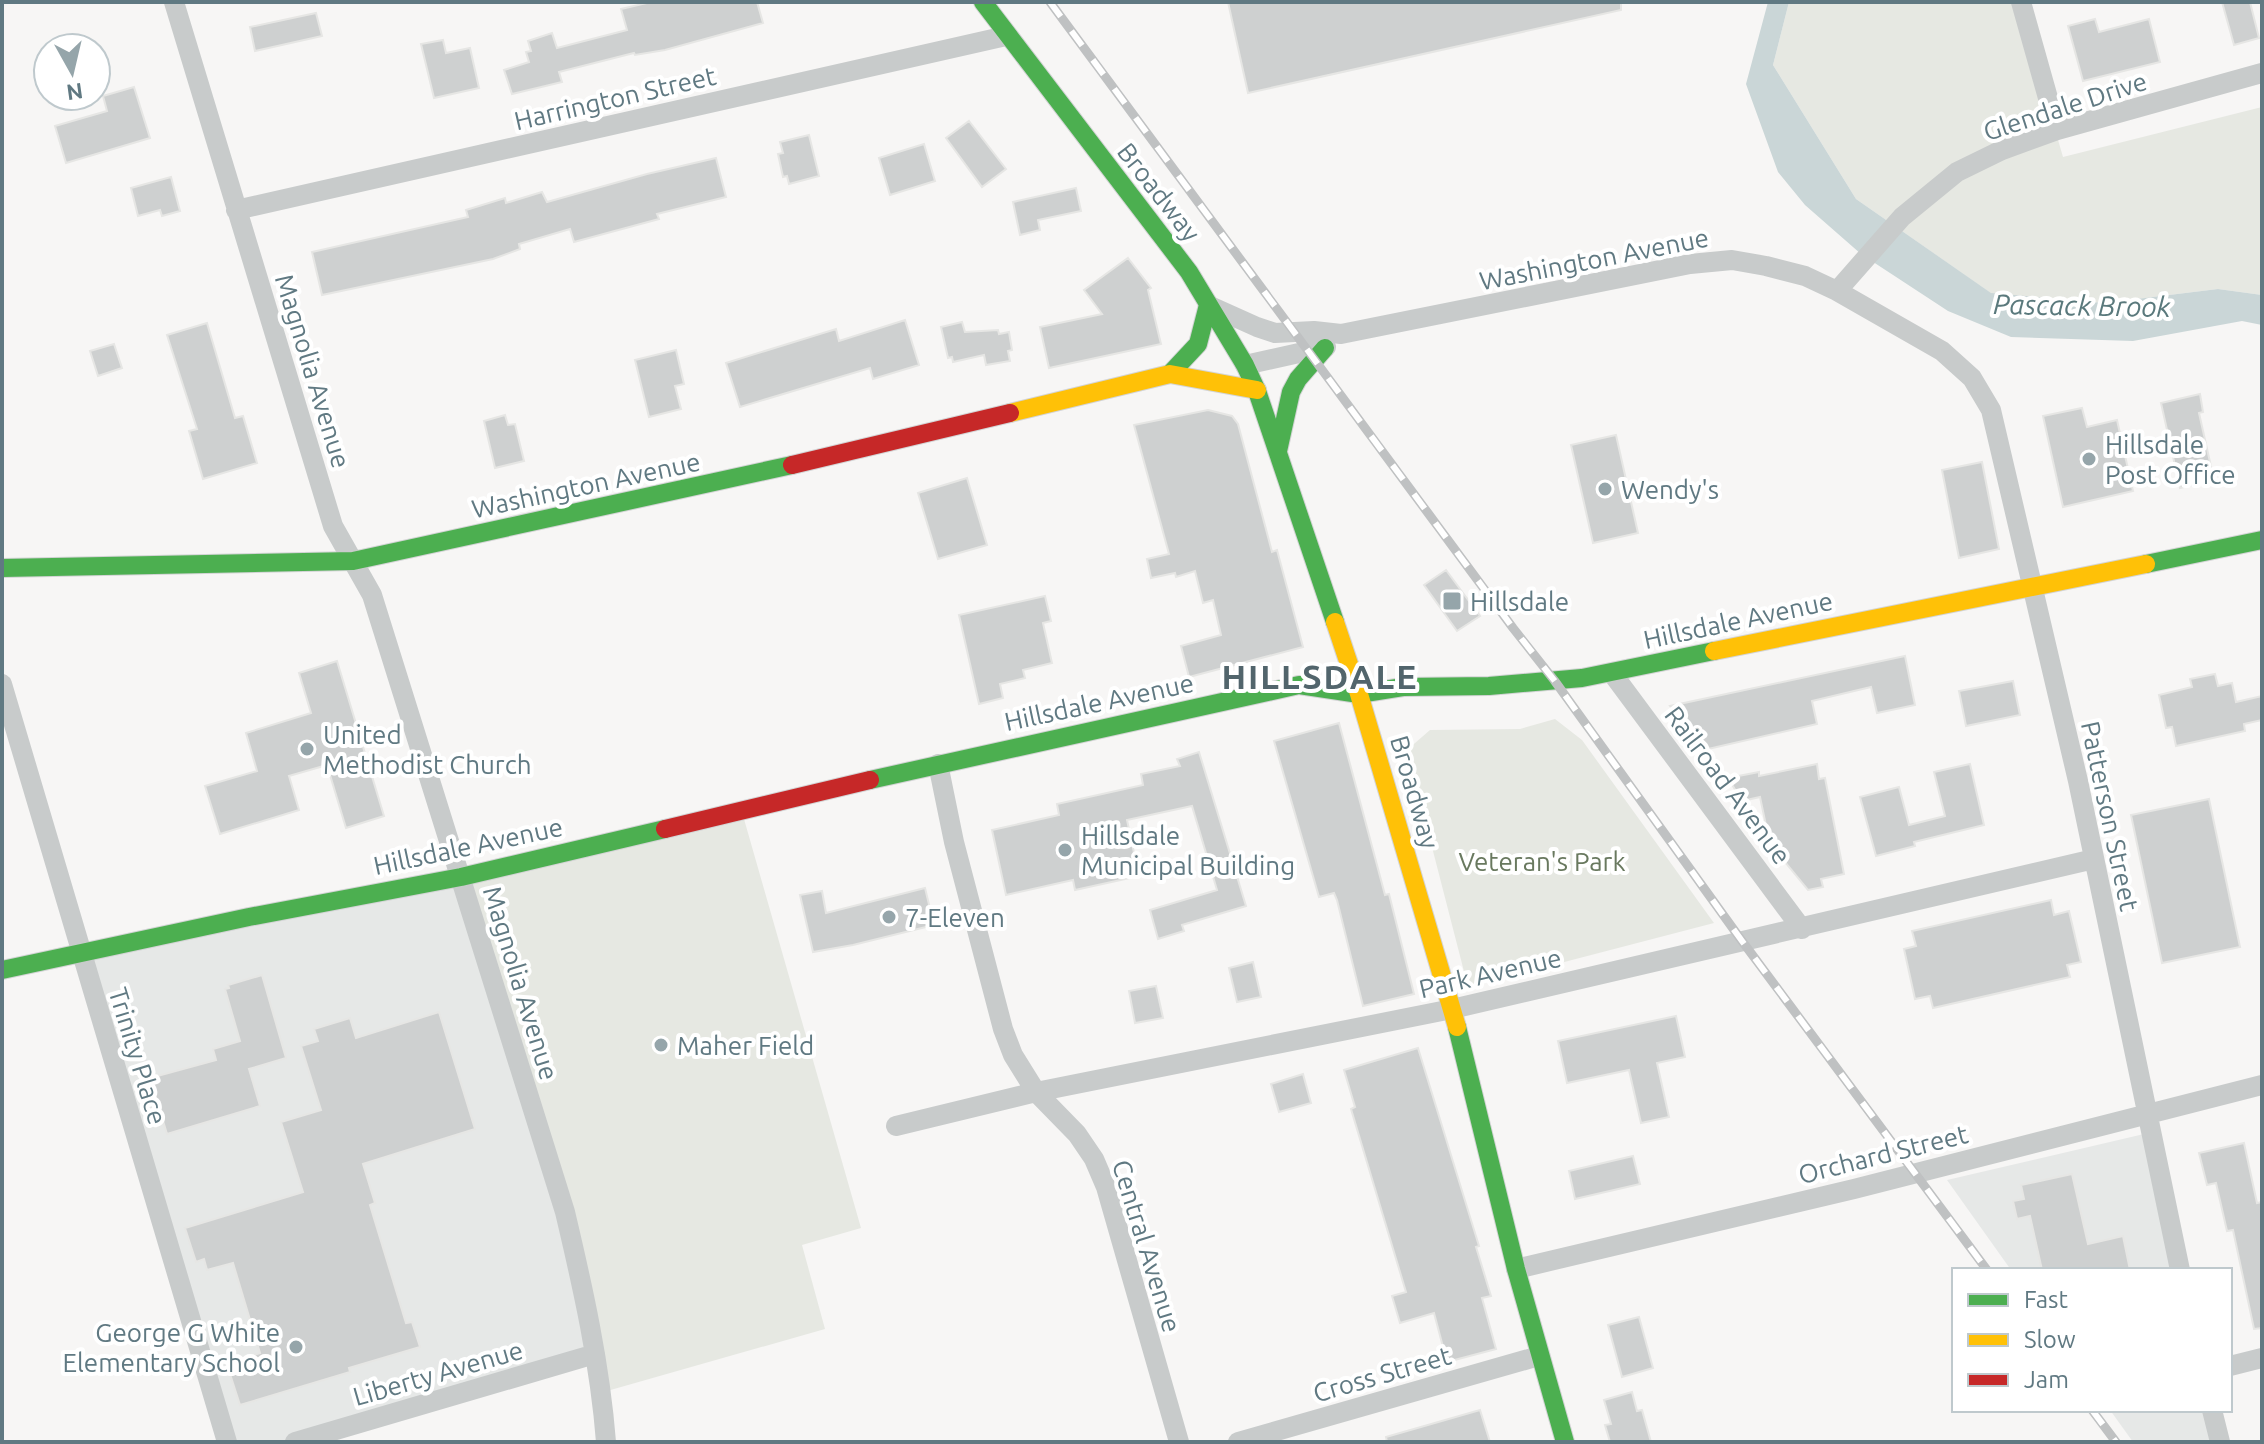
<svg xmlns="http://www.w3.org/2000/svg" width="2264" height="1444" font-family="Ubuntu,sans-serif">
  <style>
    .built { fill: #e6e8e7 }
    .green { fill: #e6e8e2 }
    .water { fill: #cad6d7 }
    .building { fill: #ced0d0; stroke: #e6e6e4; stroke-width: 2 }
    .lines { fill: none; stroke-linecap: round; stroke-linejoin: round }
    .fast-casing { stroke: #d3d4d5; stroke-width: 20 }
    .slow-casing { stroke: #d3d4d5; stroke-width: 20 }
    .jam-casing { stroke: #d3d4d5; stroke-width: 20 }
    .street { stroke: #c8cbcb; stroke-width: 20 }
    .fast { stroke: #4caf50; stroke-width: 18 }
    .slow { stroke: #ffc107; stroke-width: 18 }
    .jam { stroke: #c62828; stroke-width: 18 }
    .rail-casing { stroke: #bfc1c2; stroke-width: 9 }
    .rail { stroke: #fff; stroke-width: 6; stroke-dasharray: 18; stroke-linecap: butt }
    .poi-dot { fill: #95a5aa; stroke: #fff; stroke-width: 3 }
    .labels { text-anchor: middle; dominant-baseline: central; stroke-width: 8; stroke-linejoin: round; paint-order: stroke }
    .street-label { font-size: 26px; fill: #607982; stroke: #fff }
    .poi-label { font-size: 26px; fill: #607982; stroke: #fff; text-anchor: start }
    .park-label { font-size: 26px; fill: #69795f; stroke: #fff }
    .water-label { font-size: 28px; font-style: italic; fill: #5a797c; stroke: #fff }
    .district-label { font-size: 34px; font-weight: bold; letter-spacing: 2px; fill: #52656c; stroke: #fff }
  </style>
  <rect width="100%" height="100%" fill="#f7f6f5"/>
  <path class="built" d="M 461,877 L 595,1354 L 295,1442 L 227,1442 L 81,954 Z
    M 2144,1134 L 2178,1270 L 2011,1270 L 1947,1180 Z
    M 2110,1410 L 2214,1410 L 2222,1442 L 2133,1442 Z"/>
  <path class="green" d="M 1789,2 L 2018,2 L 2063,157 L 2262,107 L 2262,295 L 2218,289 L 2104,303 L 1992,294 L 1856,199 L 1773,65 Z
    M 1555,719 L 1582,740 L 1714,923 L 1468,987 L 1407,750 L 1430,730 L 1520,729 Z
    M 742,812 L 861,1228 L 802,1245 L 825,1329 L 600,1393 L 595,1354 L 461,877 Z"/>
  <path class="water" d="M 1768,2 L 1789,2 L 1773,65 L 1856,199 L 1991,293 L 2104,303 L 2218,289 L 2262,295 L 2262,325 L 2242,321 L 2133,341 L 2011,337 L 1948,311 L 1861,254 L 1805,205 L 1778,172 L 1746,84 Z"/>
  <path class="building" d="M 651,2 L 757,2 L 763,23 L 665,50 L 635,55 L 634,53 L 559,72 L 562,82 L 512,94 L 504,70 L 529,62 L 526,52 L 531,51 L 528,41 L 552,33 L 557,48 L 627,30 L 621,9 Z
    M 1228,2 L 1621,2 L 1621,10 L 1248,93 Z
    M 2222,2 L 2250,2 L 2259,38 L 2234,45 Z
    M 316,13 L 322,36 L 255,51 L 250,27 Z
    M 2095,19 L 2099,32 L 2149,19 L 2160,62 L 2083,81 L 2068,26 Z
    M 443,40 L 446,53 L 470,48 L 479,88 L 434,98 L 421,44 Z
    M 134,87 L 150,138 L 66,163 L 55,126 L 107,111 L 103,96 Z
    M 969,121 L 1006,169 L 982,187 L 946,138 Z
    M 809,135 L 819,176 L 789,184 L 787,176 L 783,177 L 778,154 L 783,153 L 780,142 Z
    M 924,144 L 935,181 L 890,195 L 879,158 Z
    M 716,158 L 726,197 L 657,214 L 659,219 L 574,242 L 570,229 L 519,244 L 520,249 L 493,259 L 322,295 L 312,252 L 468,217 L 466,210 L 505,198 L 506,203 L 542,192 L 547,202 L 647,174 Z
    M 171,177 L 180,211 L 162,216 L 160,210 L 138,216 L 131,188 Z
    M 1076,188 L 1081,211 L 1038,220 L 1040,230 L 1020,235 L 1013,202 Z
    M 1128,258 L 1151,288 L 1148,290 L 1161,344 L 1049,368 L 1040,327 L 1102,314 L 1084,290 Z
    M 905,320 L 919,365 L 873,379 L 870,368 L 740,407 L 726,363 L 836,329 L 839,341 Z
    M 962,322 L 965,332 L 998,330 L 999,334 L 1009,332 L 1012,350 L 1008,351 L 1010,361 L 986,365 L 984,355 L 953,362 L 952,357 L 948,358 L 941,327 Z
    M 207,323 L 235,418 L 243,416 L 257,463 L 203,479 L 189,431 L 197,429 L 167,335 Z
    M 114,344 L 122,368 L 98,376 L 90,351 Z
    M 676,350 L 684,384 L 675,386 L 681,409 L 649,417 L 635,360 Z
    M 2200,394 L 2203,412 L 2199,413 L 2214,480 L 2180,488 L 2161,403 Z
    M 2082,408 L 2087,427 L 2117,420 L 2133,491 L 2063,507 L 2043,416 Z
    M 1208,410 L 1232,416 L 1238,424 L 1272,552 L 1277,550 L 1303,647 L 1189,677 L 1181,646 L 1221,635 L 1213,600 L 1203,603 L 1195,571 L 1176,577 L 1175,573 L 1151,578 L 1147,559 L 1169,554 L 1134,425 Z
    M 505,415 L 508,425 L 515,424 L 524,461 L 495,468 L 484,421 Z
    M 1616,435 L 1638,533 L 1593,543 L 1571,445 Z
    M 1982,462 L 1999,549 L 1959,558 L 1942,470 Z
    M 967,478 L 987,545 L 938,559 L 918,493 Z
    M 1446,570 L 1480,616 L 1457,631 L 1424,585 Z
    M 1045,596 L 1051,621 L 1043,623 L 1052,663 L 1023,670 L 1025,678 L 1000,684 L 1003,698 L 979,704 L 959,615 Z
    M 1905,656 L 1915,705 L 1877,713 L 1871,687 L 1812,701 L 1817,724 L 1708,749 L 1703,749 L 1670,706 Z
    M 337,661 L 384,816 L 346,828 L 327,765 L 289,776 L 299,810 L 220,834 L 205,786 L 257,771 L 246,733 L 311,713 L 299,673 Z
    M 2215,674 L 2218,686 L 2232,683 L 2236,702 L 2262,696 L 2262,720 L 2244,724 L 2245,731 L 2176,746 L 2172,727 L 2166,728 L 2159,695 L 2192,687 L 2190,679 Z
    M 2013,681 L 2020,715 L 1966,726 L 1959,691 Z
    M 1339,723 L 1385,895 L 1389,894 L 1414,994 L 1363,1006 L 1337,900 L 1334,893 L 1319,897 L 1274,741 Z
    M 1199,752 L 1246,906 L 1182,925 L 1184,931 L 1158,939 L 1150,910 L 1217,890 L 1192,806 L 1127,820 L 1139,876 L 1075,890 L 1073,880 L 1006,895 L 992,830 L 1059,815 L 1057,804 L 1143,785 L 1141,774 L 1180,766 L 1177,759 Z
    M 1817,764 L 1819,779 L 1825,778 L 1844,874 L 1821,879 L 1823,887 L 1808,890 L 1762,834 L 1767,830 L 1760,797 L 1742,801 L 1728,778 L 1759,772 L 1759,776 Z
    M 1970,764 L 1984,825 L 1914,842 L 1915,846 L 1876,856 L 1860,797 L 1899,787 L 1909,825 L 1945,816 L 1934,772 Z
    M 2209,799 L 2240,947 L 2162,963 L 2131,815 Z
    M 925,888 L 934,925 L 853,945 L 813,952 L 800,895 L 822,891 L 826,913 Z
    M 2051,900 L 2054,915 L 2069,911 L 2081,962 L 2067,965 L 2070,977 L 1933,1008 L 1930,996 L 1915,999 L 1904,949 L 1916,946 L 1912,931 Z
    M 1253,962 L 1261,997 L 1237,1002 L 1229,968 Z
    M 262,975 L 286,1058 L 249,1069 L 260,1106 L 167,1134 L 150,1078 L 216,1060 L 213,1049 L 240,1041 L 225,989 L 229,988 L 228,985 Z
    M 1156,986 L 1163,1018 L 1135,1023 L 1129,991 Z
    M 439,1012 L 475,1129 L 363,1164 L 375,1203 L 370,1205 L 406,1323 L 412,1322 L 420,1347 L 349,1368 L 350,1372 L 240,1405 L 230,1374 L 238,1371 L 235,1361 L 260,1353 L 233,1263 L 207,1270 L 204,1259 L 196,1262 L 185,1228 L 303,1192 L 281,1122 L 321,1110 L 301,1046 L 318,1041 L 314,1029 L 350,1018 L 356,1038 Z
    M 1676,1016 L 1685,1057 L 1657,1063 L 1669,1117 L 1641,1123 L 1629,1070 L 1567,1083 L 1558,1041 Z
    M 1418,1048 L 1479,1246 L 1476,1247 L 1491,1296 L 1482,1298 L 1496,1349 L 1447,1362 L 1434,1313 L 1400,1323 L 1392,1296 L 1406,1292 L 1351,1109 L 1355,1107 L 1344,1070 Z
    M 1303,1074 L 1311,1103 L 1279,1112 L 1271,1084 Z
    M 2244,1143 L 2257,1203 L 2262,1202 L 2262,1328 L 2254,1329 L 2233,1230 L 2227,1231 L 2216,1183 L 2207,1185 L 2199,1153 Z
    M 1633,1156 L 1640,1184 L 1575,1199 L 1569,1171 Z
    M 2072,1174 L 2088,1244 L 2123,1236 L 2130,1270 L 2042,1270 L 2030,1216 L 2017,1219 L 2013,1201 L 2024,1199 L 2021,1185 Z
    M 1639,1317 L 1653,1368 L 1622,1377 L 1608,1325 Z
    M 1632,1392 L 1637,1411 L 1642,1410 L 1651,1442 L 1610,1442 L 1605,1425 L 1611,1424 L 1604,1400 Z
    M 1480,1410 L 1490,1442 L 1387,1442 L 1386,1437 Z"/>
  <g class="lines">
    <defs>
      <path id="fast" d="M 983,2 L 1189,272 L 1245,365 L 1257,391 L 1335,622
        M 1170,374 L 1198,344 L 1208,305
        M 1278,451 L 1291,392 L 1298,379 L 1325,348
        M 2146,564 L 2262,540
        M 2,568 L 353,561 L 792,465
        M 870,780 L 1299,685 L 1359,694 L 1403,687 L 1489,686 L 1582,678 L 1714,651
        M 2,970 L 249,917 L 461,877 L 665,829
        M 1457,1027 L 1516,1269 L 1565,1442"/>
      <path id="slow" d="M 1010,413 L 1170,374 L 1257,390
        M 1335,622 L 1359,694 L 1457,1027
        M 1714,651 L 2146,564"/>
      <path id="jam" d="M 792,465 L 1010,413
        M 665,829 L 870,780"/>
    </defs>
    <use href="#fast" class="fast-casing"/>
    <use href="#slow" class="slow-casing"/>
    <use href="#jam" class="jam-casing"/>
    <path class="street" d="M 174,2 L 333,526 L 372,595 L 565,1212 C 583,1288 600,1364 606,1442
      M 2021,2 L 2057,130
      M 236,210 L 1006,36
      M 1837,291 L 1902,217 L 1957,172 L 2002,150 L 2057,130 L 2262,73
      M 1208,305 L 1257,327 L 1275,333 L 1314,331 L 1341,334 L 1690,264 L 1732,260 L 1766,266 L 1805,276 L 1837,291 L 1942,351 L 1972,378 L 1991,410 L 2078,781 L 2180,1270
      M 1245,365 L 1326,347
      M 1612,673 L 1802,929
      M 2,684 L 227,1442
      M 938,764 L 954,842 L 1003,1029 L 1013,1055 L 1036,1092 L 1077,1134 L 1094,1159 L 1106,1187 L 1179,1442
      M 896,1126 L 1036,1092 L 1452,1009 L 2094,859
      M 1516,1269 L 1854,1189 L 2262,1085
      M 2230,1366 L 2262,1358
      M 2212,1410 L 2220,1442
      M 295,1442 L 595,1354
      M 1238,1442 L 1539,1356"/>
    <use href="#fast" class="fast"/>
    <use href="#slow" class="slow"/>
    <use href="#jam" class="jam"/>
    <defs>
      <path id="rail" d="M 1050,2 L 1513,628 L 1554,680 L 1742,941 L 1987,1270
        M 2092,1410 L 2116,1442"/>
    </defs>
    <use href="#rail" class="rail-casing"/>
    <use href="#rail" class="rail"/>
  </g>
  <g class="poi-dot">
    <circle cx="2089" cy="459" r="8"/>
    <circle cx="1605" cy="489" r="8"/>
    <rect x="1442" y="591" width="20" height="20" rx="4"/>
    <circle cx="307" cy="749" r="8"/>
    <circle cx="1065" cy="850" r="8"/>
    <circle cx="889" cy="917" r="8"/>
    <circle cx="661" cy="1045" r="8"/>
    <circle cx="296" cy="1347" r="8"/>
  </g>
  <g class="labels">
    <g class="street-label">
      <text transform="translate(615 98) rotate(-13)">Harrington Street</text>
      <text transform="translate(2065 106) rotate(-18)">Glendale Drive</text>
      <text transform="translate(1159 192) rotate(52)">Broadway</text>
      <text transform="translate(1594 259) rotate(-11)">Washington Avenue</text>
      <text transform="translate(313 371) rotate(73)">Magnolia Avenue</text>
      <text transform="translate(586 485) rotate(-12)">Washington Avenue</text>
      <text transform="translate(1738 620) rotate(-12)">Hillsdale Avenue</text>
      <text transform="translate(1099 702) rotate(-12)">Hillsdale Avenue</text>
      <text transform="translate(1728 785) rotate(53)">Railroad Avenue</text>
      <text transform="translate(1415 792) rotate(74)">Broadway</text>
      <text transform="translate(2110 816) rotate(78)">Patterson Street</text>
      <text transform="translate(468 846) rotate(-12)">Hillsdale Avenue</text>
      <text transform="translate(1490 973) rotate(-13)">Park Avenue</text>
      <text transform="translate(521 983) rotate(73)">Magnolia Avenue</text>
      <text transform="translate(138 1056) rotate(73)">Trinity Place</text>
      <text transform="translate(1883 1154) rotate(-14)">Orchard Street</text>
      <text transform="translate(1147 1246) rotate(73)">Central Avenue</text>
      <text transform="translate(438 1373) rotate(-16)">Liberty Avenue</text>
      <text transform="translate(1382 1374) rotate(-16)">Cross Street</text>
    </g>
    <g class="poi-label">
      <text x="2105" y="444">Hillsdale<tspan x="2105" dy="30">Post Office</tspan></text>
      <text x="1621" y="489">Wendy's</text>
      <text x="1470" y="601">Hillsdale</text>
      <text x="323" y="734">United<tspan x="323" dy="30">Methodist Church</tspan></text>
      <text x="1081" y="835">Hillsdale<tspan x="1081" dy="30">Municipal Building</tspan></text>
      <text x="905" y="917">7-Eleven</text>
      <text x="677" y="1045">Maher Field</text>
      <text x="280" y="1332" text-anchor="end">George G White<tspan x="280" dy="30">Elementary School</tspan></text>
    </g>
    <g class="park-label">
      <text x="1542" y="861">Veteran's Park</text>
    </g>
    <g class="water-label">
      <text transform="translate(2082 305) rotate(1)">Pascack Brook</text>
    </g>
    <g class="district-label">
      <text x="1320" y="676">HILLSDALE</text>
    </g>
  </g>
  <rect width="2264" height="1444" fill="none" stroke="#607982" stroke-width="8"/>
  <rect x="1952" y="1268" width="280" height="144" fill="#ffffff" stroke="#bfc9cd" stroke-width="2"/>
  <rect x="1968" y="1294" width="40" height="12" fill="#4caf50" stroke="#bfc9cd" stroke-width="2"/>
  <text x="2024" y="1308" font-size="24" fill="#607982">Fast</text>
  <rect x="1968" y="1334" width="40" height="12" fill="#ffc107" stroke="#bfc9cd" stroke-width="2"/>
  <text x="2024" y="1348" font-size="24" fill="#607982">Slow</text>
  <rect x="1968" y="1374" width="40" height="12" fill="#c62828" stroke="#bfc9cd" stroke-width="2"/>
  <text x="2024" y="1388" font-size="24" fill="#607982">Jam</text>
  <g transform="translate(72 72) rotate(172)"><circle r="38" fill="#ffffff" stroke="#bfc9cd" stroke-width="2"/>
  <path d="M0-6L14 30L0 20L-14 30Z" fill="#95a5aa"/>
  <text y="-12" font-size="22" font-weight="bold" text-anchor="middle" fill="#607982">N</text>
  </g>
</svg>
